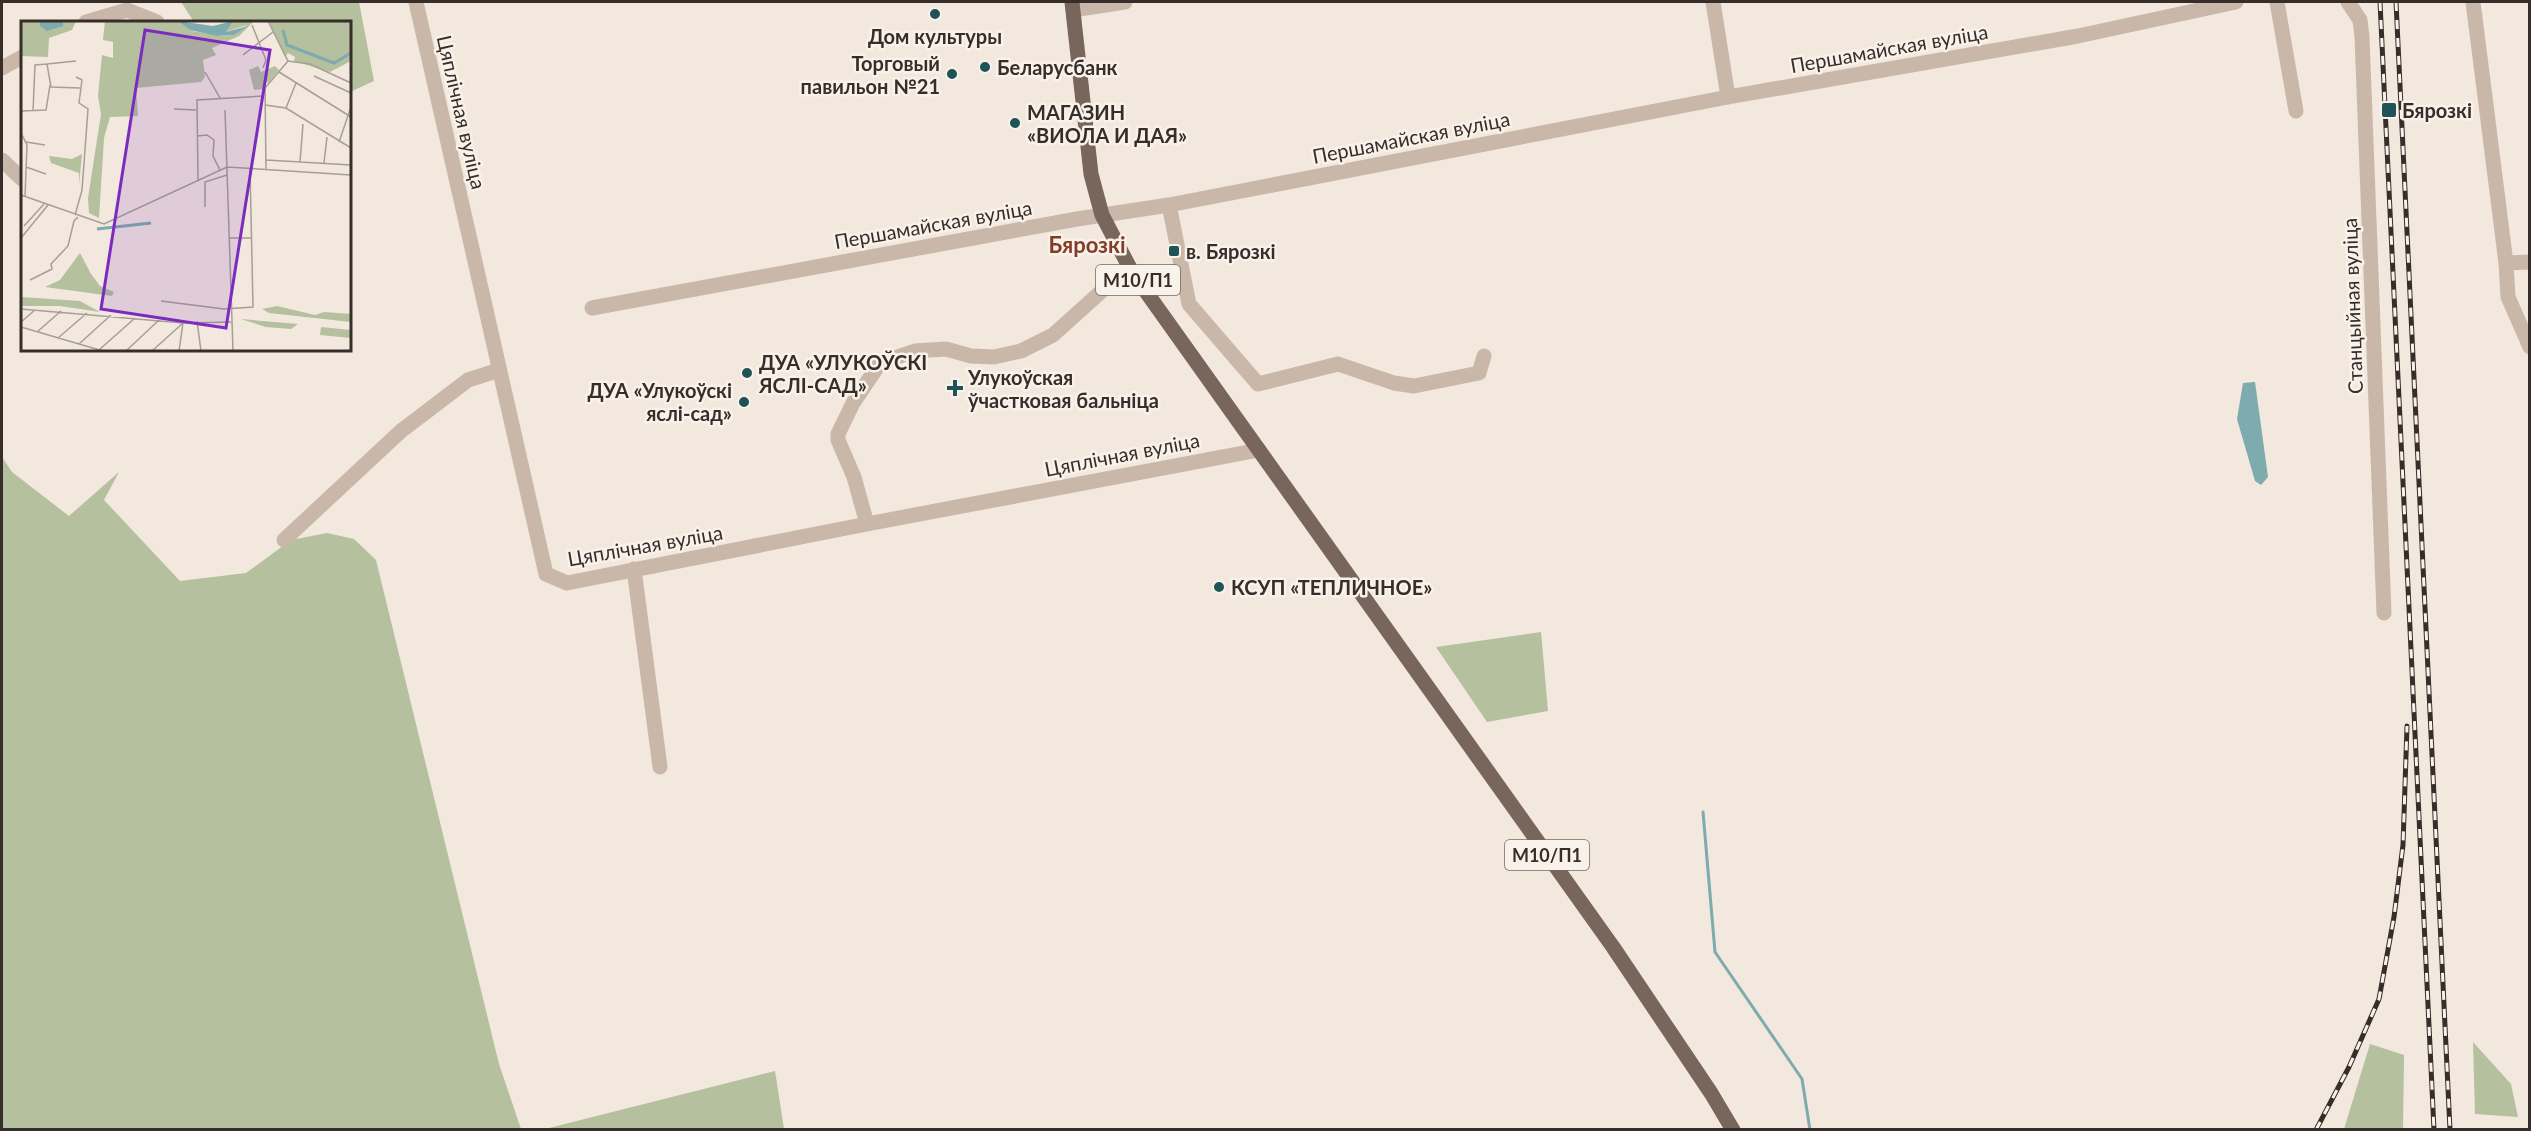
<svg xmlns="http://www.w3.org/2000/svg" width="2531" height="1131" font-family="Lato,sans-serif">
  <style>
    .green { fill: #b4c09e }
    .water { fill: #7dabae }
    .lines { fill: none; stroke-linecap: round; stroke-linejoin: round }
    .stream { stroke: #7dabae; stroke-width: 3 }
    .minor { stroke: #c9b8aa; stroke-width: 15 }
    .major { stroke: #78655b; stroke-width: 15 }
    .rail-casing { stroke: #372e29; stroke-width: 5 }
    .rail { stroke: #f9f2ea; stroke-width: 3; stroke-dasharray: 9; stroke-linecap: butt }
    .poi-dot { fill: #205357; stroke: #f9f2ea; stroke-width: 2 }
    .labels { text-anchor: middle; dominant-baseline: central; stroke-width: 5; stroke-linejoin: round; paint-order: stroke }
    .shield { fill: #f9f2ea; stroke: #716963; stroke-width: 1.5 }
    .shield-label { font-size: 18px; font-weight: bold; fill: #372e29 }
    .poi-label { font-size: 20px; font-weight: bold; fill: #372e29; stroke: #f9f2ea; text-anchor: start }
    .street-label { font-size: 20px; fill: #372e29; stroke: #f9f2ea }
    .quarter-label { font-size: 22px; font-weight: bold; fill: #833c25; stroke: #f9f2ea }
    .inset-river { fill: none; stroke: #7dabae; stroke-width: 3 }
    .inset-road { fill: none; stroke: #a79e96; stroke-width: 1.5 }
    .view { fill: #7b2cbf; fill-opacity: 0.15; stroke: #7b2cbf; stroke-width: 3 }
    .inset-edge { fill: none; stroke: #372e29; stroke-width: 3 }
  </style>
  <rect width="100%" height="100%" fill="#f2e8de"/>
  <path class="green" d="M 181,2 L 359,2 L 374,81 L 350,92 L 350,22 L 194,22 Z
    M 2,457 L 12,472 L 69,516 L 119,472 L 104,500 L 180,581 L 246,573 L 291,540 L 327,533 L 354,539 L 376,560 L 499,1064 L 521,1129 L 2,1129 Z
    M 1541,632 L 1548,711 L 1487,722 L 1436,647 Z
    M 2473,1042 L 2511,1084 L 2518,1117 L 2475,1114 Z
    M 2370,1044 L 2404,1055 L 2403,1129 L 2344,1129 Z
    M 775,1071 L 784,1129 L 545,1129 Z"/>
  <path class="water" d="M 2255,382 L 2268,477 L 2261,485 L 2255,481 L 2237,419 L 2243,383 Z"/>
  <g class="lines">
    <path class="stream" d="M 1703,812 L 1715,952 L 1802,1079 L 1810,1130"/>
    <path class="minor" d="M 416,2 L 546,574 L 567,583 L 867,524 L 1259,450
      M 1713,2 L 1728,97
      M 2277,2 L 2296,111
      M 2348,2 L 2360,20 L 2362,37 L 2384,613
      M 2473,2 L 2506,263 L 2508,297 L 2530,347
      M 1073,10 L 1125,2
      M 86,22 L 127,10 L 157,22
      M 2,68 L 22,57
      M 2,160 L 22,179
      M 1169,205 L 1189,304 L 1258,384 L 1338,364 L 1394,383 L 1414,386 L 1479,373 L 1484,356
      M 2506,263 L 2530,262
      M 592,308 L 1077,219 L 1169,205 L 1728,97 L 2078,36 L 2236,2
      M 867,524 L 854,477 L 838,440 L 838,434 L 853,403 L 880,363 L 915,351 L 946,349 L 971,356 L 994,357 L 1021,351 L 1053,335 L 1113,281 L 1132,272
      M 284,540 L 401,431 L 468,380 L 499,370
      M 634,569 L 660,767"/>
    <path class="major" d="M 1072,2 L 1091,174 L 1102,215 L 1132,272 L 1613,947 L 1711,1093 L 1733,1130"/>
    <defs>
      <path id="rail" d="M 2380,2 L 2434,1130
        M 2396,2 L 2450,1130
        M 2316,1130 L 2349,1067 L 2379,999 L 2394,917 L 2403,845 L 2407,726"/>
    </defs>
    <use href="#rail" class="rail-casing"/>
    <use href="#rail" class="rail"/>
  </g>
  <g class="poi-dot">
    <circle cx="935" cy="14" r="6"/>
    <circle cx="985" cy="67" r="6"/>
    <circle cx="952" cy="74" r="6"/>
    <rect x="2381" y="102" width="16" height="16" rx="3"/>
    <circle cx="1015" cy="123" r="6"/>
    <rect x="1168" y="245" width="12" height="12" rx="3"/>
    <circle cx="747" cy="373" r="6"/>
    <path d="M952 379h6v6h6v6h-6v6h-6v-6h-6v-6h6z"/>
    <circle cx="744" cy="402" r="6"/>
    <circle cx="1219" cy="587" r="6"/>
  </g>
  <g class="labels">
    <g class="shield">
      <rect x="1096" y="265" width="84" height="30" rx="4.5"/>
      <rect x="1505" y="840" width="84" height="30" rx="4.5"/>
    </g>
    <g class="shield-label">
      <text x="1138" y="280">М10/П1</text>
      <text x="1547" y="855">М10/П1</text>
    </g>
    <g class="poi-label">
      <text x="935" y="36" text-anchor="middle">Дом культуры</text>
      <text x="940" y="63" text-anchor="end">Торговый<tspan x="940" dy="23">павильон №21</tspan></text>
      <text x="997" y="67">Беларусбанк</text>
      <text x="2402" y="110">Бярозкі</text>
      <text x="1027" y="112">МАГАЗИН<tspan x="1027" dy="23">«ВИОЛА И ДАЯ»</tspan></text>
      <text x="1186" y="251">в. Бярозкі</text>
      <text x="759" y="362">ДУА «УЛУКОЎСКІ<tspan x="759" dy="23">ЯСЛІ-САД»</tspan></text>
      <text x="968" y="377">Улукоўская<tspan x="968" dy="23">ўчастковая бальніца</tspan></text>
      <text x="732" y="390" text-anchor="end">ДУА «Улукоўскі<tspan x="732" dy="23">яслі-сад»</tspan></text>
      <text x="1231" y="587">КСУП «ТЕПЛИЧНОЕ»</text>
    </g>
    <g class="street-label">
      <text transform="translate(1889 48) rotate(-10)">Першамайская вуліца</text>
      <text transform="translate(462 112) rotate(77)">Цяплічная вуліца</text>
      <text transform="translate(1411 137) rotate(-11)">Першамайская вуліца</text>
      <text transform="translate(933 224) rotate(-10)">Першамайская вуліца</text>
      <text transform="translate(2352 306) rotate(-92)">Станцыйная вуліца</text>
      <text transform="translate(1122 454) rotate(-11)">Цяплічная вуліца</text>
      <text transform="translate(645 545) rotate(-10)">Цяплічная вуліца</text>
    </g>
    <g class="quarter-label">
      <text x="1087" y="244">Бярозкі</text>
    </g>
  </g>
  <g transform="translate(21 21)">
    <rect width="330" height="330" fill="#f2e8de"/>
    <path d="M 0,0 L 55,0 L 51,9 L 28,17 L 27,36 L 0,35 ZM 84,0 L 157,0 L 171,10 L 200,15 L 213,14 L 226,4 L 204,11 L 212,0 L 233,0 L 218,15 L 191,27 L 195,34 L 182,39 L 184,56 L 180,61 L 115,67 L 117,95 L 89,96 L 83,117 L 78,197 L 68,192 L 67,177 L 80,93 L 77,75 L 81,34 L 92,37 L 92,21 L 82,19 ZM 248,0 L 330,0 L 330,40 L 309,51 L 273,40 L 274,36 L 267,32 L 264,36 ZM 237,45 L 240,51 L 254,45 L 258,49 L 247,62 L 244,60 L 242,68 L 233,69 L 228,49 ZM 61,133 L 58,164 L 58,152 L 30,142 L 28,135 L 51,138 ZM 59,232 L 70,253 L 79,265 L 93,271 L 91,275 L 24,266 L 39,259 ZM 0,276 L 59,280 L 79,291 L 39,285 L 0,285 ZM 256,285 L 294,294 L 303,291 L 330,293 L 330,301 L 248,292 L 241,288 ZM 220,298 L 277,303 L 270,308 L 245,306 ZM 300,306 L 330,309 L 330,317 L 299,314 Z" fill="#b4c09e"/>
    <path d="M 19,0 L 42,0 L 42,5 L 26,10 L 19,5 ZM 157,0 L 192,5 L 212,0 L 205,11 L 227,5 L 213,14 L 196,15 L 169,9 Z" fill="#7dabae"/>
    <path class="inset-river" d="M 262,9 L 266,24 L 313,42 L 330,32M 76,208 L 130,202"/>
    <path class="inset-road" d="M 247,0 L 267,40 L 289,43 L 330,62M 231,4 L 245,39 L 242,47M 222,34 L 252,11M 26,43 L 55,40M 184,51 L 199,77M 258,51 L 330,96M 293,55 L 330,72M 244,84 L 265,87 L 330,127M 265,87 L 275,62M 153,88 L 175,89M 204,89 L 212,330M 0,90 L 25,89 L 29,64M 12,90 L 14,44 L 26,43 L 30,66 L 59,67M 0,112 L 6,124 L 4,176M 176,115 L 186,114 L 193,119 L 192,135 L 199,149M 5,121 L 24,124M 318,121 L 330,86M 245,139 L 279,141 L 282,103M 279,141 L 330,144M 303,142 L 306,116M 5,146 L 25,153M 245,148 L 244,67 L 267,40M 177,160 L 176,79 L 243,75M 0,174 L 83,203 L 206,146 L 330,154M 184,186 L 184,161 L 206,154M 54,194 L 61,169 L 67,88 L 58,82 L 61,59 L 55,56M 3,205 L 23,183M 0,217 L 27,184M 208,217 L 230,217M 9,259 L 31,248 L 30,243 L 47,225 L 53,200 L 57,196M 140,280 L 203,288 L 232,286 L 229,147M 0,288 L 162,302 L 210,301M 176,300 L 180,330M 0,301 L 14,289M 0,306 L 82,330M 16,311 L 40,290M 37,317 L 66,292M 58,323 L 90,294M 78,329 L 114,297M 105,330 L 138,299M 131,330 L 162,302M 158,330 L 162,302"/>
    <path class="view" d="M 124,9 L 249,29 L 205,307 L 80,288 Z"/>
    <rect width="330" height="330" class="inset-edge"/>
  </g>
  <rect width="2531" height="1131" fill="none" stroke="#372e29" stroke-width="6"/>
</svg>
